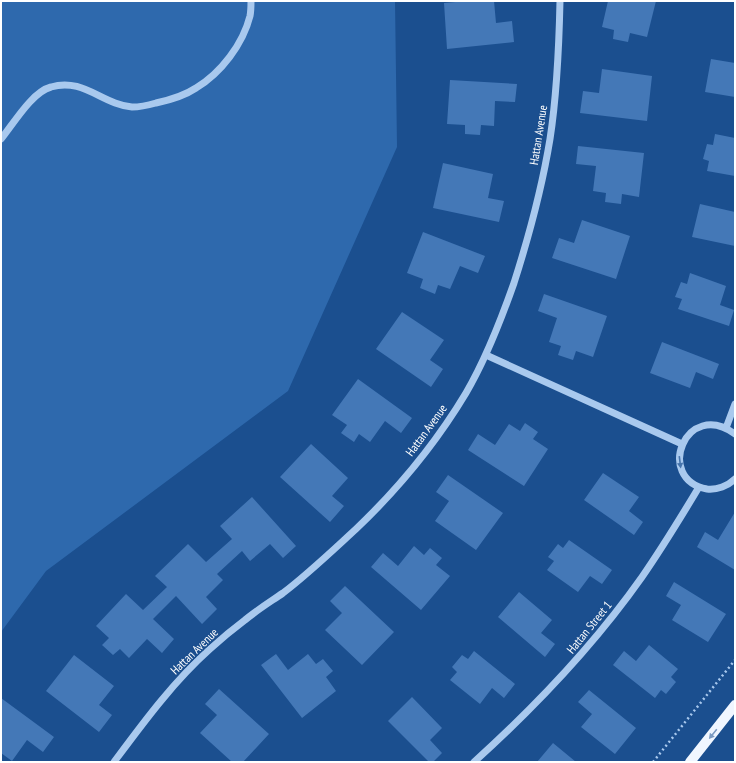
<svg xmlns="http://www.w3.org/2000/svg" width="736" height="763" font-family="'PT Sans Narrow',sans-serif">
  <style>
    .green { fill: #2e69ad }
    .building { fill: #4478b7 }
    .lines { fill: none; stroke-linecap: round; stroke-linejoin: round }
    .path { stroke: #a9c9ee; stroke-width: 2.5; stroke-dasharray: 2 3; stroke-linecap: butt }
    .minor { stroke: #a9c9ee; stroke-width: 7 }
    .major { stroke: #f0f6ff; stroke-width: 10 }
    .oneway { fill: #4674ac }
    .oneway2 { fill: #7b9ac1 }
    .labels { text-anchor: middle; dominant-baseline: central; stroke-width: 3; stroke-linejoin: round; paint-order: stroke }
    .street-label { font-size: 12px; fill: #fff; stroke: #1b4f8f }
  </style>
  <rect width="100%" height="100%" fill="#1b4f8f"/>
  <path class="green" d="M 1,1 L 395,1 L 397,147 L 288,391 L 46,571 L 1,632 Z"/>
  <path class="building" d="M 467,1 L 494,1 L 496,23 L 512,21 L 514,42 L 447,49 L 444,3 Z
    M 608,1 L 656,1 L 647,37 L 630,33 L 628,42 L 613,39 L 614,30 L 602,27 Z
    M 711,59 L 735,63 L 735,97 L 705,92 Z
    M 602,69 L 652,76 L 647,121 L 580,113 L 583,91 L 599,93 Z
    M 450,80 L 517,84 L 515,102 L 495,101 L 494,126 L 481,125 L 480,135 L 465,134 L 465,125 L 447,124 Z
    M 715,134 L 735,138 L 735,176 L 707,171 L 709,161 L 703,159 L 707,144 L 713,145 Z
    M 578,146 L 644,153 L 639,197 L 622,194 L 621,204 L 605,202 L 606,193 L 593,191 L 596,166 L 576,164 Z
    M 443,163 L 493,174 L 488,198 L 504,201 L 499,222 L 433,208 Z
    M 700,204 L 735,212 L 735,246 L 692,237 Z
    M 582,220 L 630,236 L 616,279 L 552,258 L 559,238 L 574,243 Z
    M 423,232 L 485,256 L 478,273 L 460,266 L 450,289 L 438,285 L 435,294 L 420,288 L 423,279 L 407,273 Z
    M 690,273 L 726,286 L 720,305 L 734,310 L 729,326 L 678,309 L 682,299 L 675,297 L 681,282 L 687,284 Z
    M 544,294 L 607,316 L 593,357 L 576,351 L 573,360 L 558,355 L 561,346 L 549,342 L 557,318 L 538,311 Z
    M 402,312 L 444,340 L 430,360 L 443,369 L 431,387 L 376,349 Z
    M 662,342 L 719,364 L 713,379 L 696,372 L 690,388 L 650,373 Z
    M 358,379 L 412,418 L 401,433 L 385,421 L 370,442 L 359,434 L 354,442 L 341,433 L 347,425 L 332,415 Z
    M 525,423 L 538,432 L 533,439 L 548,449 L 524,486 L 468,450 L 478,434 L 495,445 L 509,424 L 520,431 Z
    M 311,444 L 348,478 L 332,496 L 344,506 L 330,522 L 280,477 Z
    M 603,473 L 639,497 L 629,511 L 643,522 L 634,535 L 584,500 Z
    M 448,475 L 503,513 L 476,550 L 435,521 L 449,501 L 436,492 Z
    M 252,497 L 296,546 L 283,558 L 270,544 L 250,561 L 242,551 L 217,574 L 223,580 L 206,597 L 217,609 L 202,624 L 176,596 L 153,619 L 174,639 L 162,653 L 147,639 L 129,658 L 120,649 L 113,655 L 102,645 L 109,638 L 96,626 L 126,594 L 143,610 L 167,587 L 155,576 L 188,544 L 206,562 L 232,539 L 220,526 Z
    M 735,512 L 735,570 L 697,547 L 705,532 L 718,540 Z
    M 569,540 L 612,570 L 602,584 L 590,576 L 578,592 L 547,570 L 554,561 L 548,557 L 558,544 L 563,548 Z
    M 414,546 L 424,555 L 430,548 L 442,558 L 436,565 L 450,576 L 421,610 L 371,567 L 383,553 L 398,566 Z
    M 674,582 L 726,614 L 708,642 L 672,620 L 681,605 L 666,596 Z
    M 345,586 L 394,632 L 362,665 L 325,630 L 342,613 L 330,601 Z
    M 519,592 L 552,620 L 541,633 L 555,644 L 545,657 L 498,617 Z
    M 649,645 L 678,669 L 671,677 L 676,682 L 666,694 L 661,690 L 655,698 L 613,665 L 624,651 L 636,661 Z
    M 474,651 L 515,684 L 504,698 L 492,688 L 480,704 L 450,680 L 457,672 L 452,667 L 462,655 L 468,659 Z
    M 276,654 L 288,670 L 308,654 L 316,664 L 323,659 L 333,671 L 326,677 L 336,691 L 302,718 L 261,665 Z
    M 74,655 L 114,686 L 99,705 L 112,715 L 99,732 L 46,691 Z
    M 219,689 L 269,734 L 243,762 L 232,762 L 200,733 L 217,715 L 205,704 Z
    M 589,690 L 636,728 L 615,754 L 581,727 L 592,714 L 578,702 Z
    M 412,697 L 442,728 L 430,740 L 442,753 L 433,762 L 429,762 L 388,721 Z
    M 1,698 L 54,737 L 43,752 L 27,740 L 12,761 L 1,753 Z
    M 553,743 L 576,762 L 537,762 Z"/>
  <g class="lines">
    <path class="path" d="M 653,762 L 735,660"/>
    <path class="minor" d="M 1,139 C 14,123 32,92 51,87 C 83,77 103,105 132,107 C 140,107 149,105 156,103 C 170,100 184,96 196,88 C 221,73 243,44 250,16 C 251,11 251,6 251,1
      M 486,355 L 682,444
      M 726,428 L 735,404
      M 735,434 C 686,398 654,479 707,489 C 717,490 728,486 735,479
      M 114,762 C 143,723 173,682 210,649 C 221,639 233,629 245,620 C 257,610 270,602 283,593 C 308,574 332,551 356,529 C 398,489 436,443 466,393 C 486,359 501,320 514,283 C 529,236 542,188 550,139 C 557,94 559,47 560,1
      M 474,762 C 536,706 594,645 642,577 C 662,548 681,517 699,487"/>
    <path class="major" d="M 690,762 L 735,705"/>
  </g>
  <defs><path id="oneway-solid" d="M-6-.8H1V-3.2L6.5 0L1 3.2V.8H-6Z"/></defs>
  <use class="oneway" href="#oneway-solid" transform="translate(680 462) rotate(83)"/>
  <use class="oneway2" href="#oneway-solid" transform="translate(713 734) rotate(129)"/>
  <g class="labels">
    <g class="street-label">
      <text transform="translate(538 135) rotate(-81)">Hattan Avenue</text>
      <text transform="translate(426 430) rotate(-54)">Hattan Avenue</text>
      <text transform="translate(589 627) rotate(-51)">Hattan Street 1</text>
      <text transform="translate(194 651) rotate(-44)">Hattan Avenue</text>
    </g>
  </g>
  <rect width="736" height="763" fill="none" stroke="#ffffff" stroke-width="4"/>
</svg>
